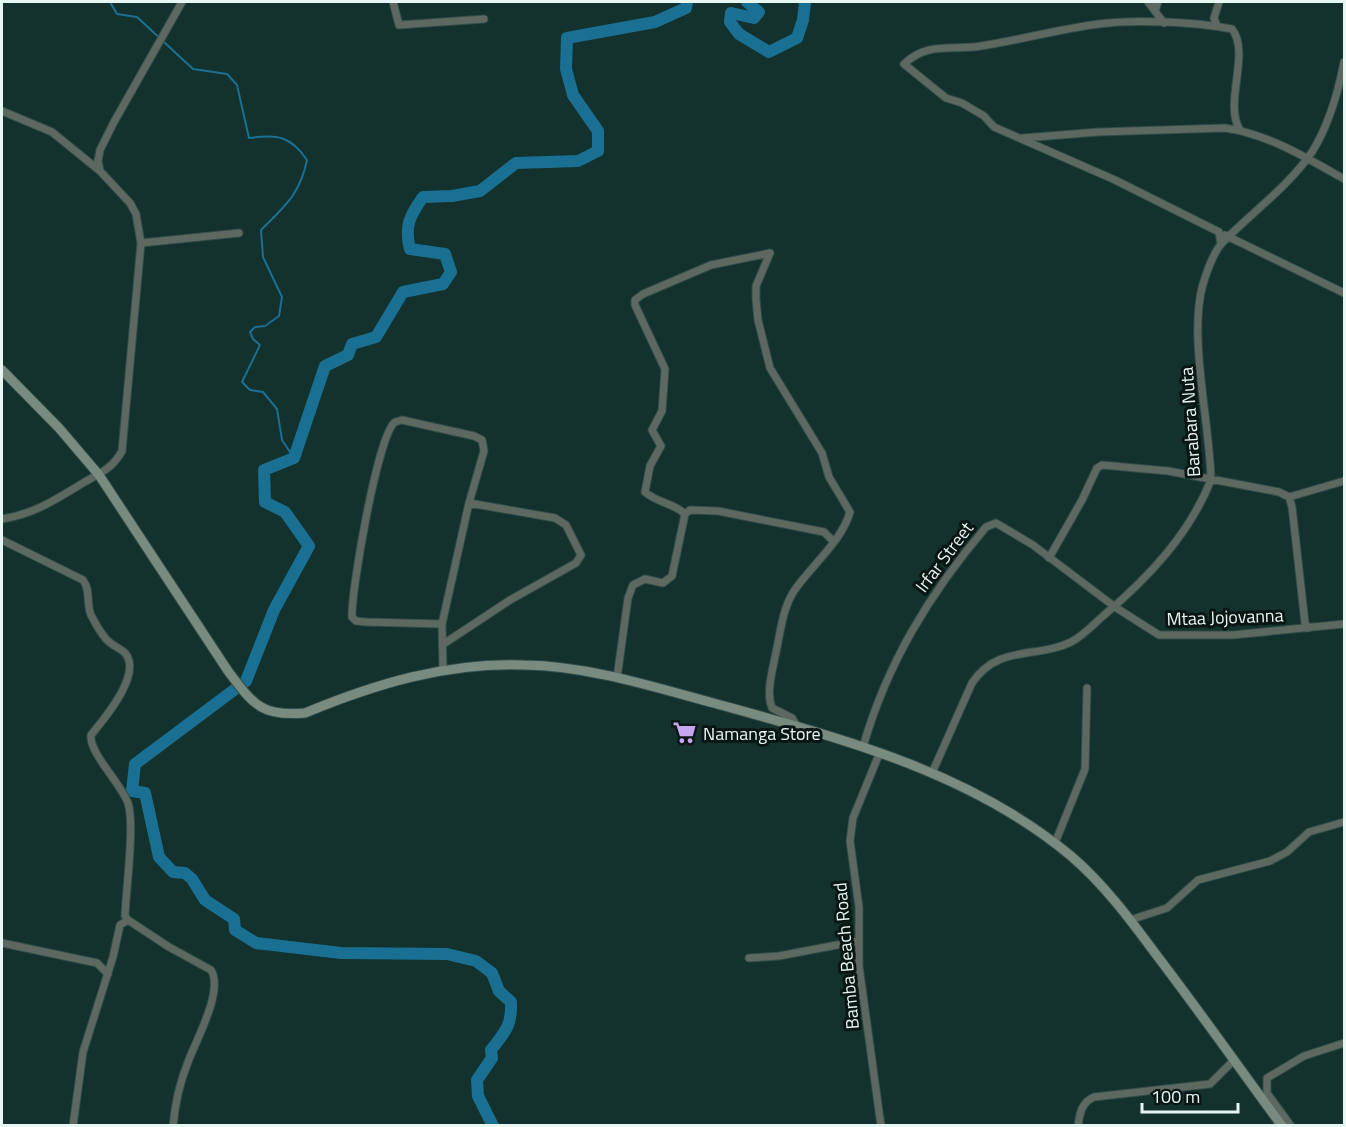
<svg xmlns="http://www.w3.org/2000/svg" width="1346" height="1127" font-family="'Titillium Web',sans-serif">
  <style>
    .lines { fill: none; stroke-linecap: round; stroke-linejoin: round }
    .stream { stroke: #1a7093; stroke-width: 2 }
    .river { stroke: #1a7093; stroke-width: 12 }
    .street-casing { stroke: #314d49; stroke-width: 9 }
    .secondary-casing { stroke: #314d49; stroke-width: 11 }
    .street { stroke: #5d6861; stroke-width: 7 }
    .secondary { stroke: #798a7f; stroke-width: 9 }
    .labels { text-anchor: middle; dominant-baseline: central; stroke-width: 6; stroke-linejoin: round; paint-order: stroke }
    .street-label { font-size: 18px; fill: #e6f7f4; stroke: #0a1614 }
    .poi-label { font-size: 18px; fill: #e6f7f4; stroke: #0a1614; text-anchor: start }
  </style>
  <rect width="100%" height="100%" fill="#13312d"/>
  <g class="lines">
    <path class="stream" d="M 110,2 L 117,14 L 137,17 L 193,69 L 227,74 L 237,85 L 249,138 C 277,134 291,136 307,160 C 300,194 285,206 261,230 L 263,257 L 282,297 L 279,316 L 265,326 L 255,327 L 250,332 L 253,339 L 260,345 L 242,382 L 250,390 L 263,392 L 277,409 L 282,440 L 294,458"/>
    <path class="river" d="M 747,2 L 759,12 L 754,18 L 731,13 L 730,22 L 739,34 L 769,52 L 797,38 L 803,20 L 805,2
      M 493,1126 L 478,1096 L 477,1080 L 492,1058 L 491,1050 C 505,1032 512,1026 511,1002 L 499,991 L 492,973 L 476,961 L 447,954 L 341,953 L 256,943 L 235,930 L 234,919 L 205,900 L 192,879 L 185,873 L 173,872 L 159,857 L 145,793 L 132,791 L 135,764 L 246,681 L 274,610 L 309,546 L 285,512 L 265,502 L 264,470 L 294,458 L 325,366 L 348,355 L 352,344 L 376,337 L 403,292 L 443,284 L 451,272 L 445,254 L 410,249 C 404,227 410,215 423,197 L 452,196 L 480,191 L 516,163 L 578,161 L 598,151 L 598,131 L 573,95 L 566,69 L 567,38 L 655,22 L 686,8 L 687,2"/>
    <defs>
      <path id="street" d="M 393,2 L 399,25 L 484,19
        M 1148,2 L 1164,23
        M 1155,11 L 1158,2
        M 1217,26 L 1214,18 L 1219,2
        M 2,111 L 52,132 L 100,171
        M 1023,138 L 1098,132 L 1225,128 C 1268,134 1307,158 1344,179
        M 1225,235 L 1344,293
        M 141,243 L 239,233
        M 1221,244 L 1219,232 L 1115,180 L 994,127 L 984,116 L 962,103 L 946,98 L 904,64 C 928,41 951,51 981,46 C 1020,40 1059,29 1099,24 C 1135,19 1196,22 1232,29 C 1251,53 1223,104 1240,130
        M 770,253 L 756,286 L 756,299 L 758,320 L 770,368 L 822,453 L 829,477 L 850,512 C 842,541 811,566 794,591 C 782,609 780,636 775,657 C 772,673 766,692 772,708 L 792,718 L 797,726
        M 1289,497 L 1344,481
        M 685,514 C 674,503 657,503 645,492 L 650,466 L 661,446 L 652,430 L 662,411 L 665,369 L 635,305 L 635,300 L 643,294 L 711,265 L 770,253
        M 2,519 C 34,514 55,500 83,483 C 100,473 112,469 122,451 L 141,243 L 136,214 L 130,203 L 100,171 L 98,161 L 100,150 L 114,122 L 182,2
        M 2,540 L 83,580 C 91,590 86,604 91,615 C 95,623 101,633 106,639 C 111,645 120,648 125,653 C 143,674 104,719 91,735 C 89,753 120,782 128,803 C 135,825 126,889 125,916 L 128,920
        M 1049,558 L 1082,500 L 1097,468 L 1102,465 L 1168,471 L 1279,492 L 1289,497 L 1292,507 L 1305,623 L 1308,628
        M 442,624 L 367,622 L 356,621 L 352,617 C 351,591 378,434 395,422 L 402,420 L 474,436 L 482,440 L 484,451 L 469,503 L 442,624 L 443,669
        M 445,643 L 510,600 L 576,563 L 581,555 L 566,525 L 555,518 L 469,503
        M 617,678 L 628,598 L 633,585 L 645,579 L 663,583 L 672,576 L 685,514 L 690,510 L 718,511 L 824,532 L 832,540
        M 863,747 C 887,663 930,593 986,527 L 996,523 L 1033,545 L 1115,607 L 1159,635 L 1233,635 L 1344,624
        M 880,752 L 853,818 L 850,841 L 859,907 L 859,966 L 881,1126
        M 932,773 L 972,683 C 998,644 1037,659 1071,642 C 1083,636 1093,625 1103,616 C 1148,578 1189,535 1211,480 C 1210,423 1188,336 1203,284 C 1207,271 1213,253 1222,243 C 1251,213 1288,187 1312,152 C 1329,125 1338,93 1344,62
        M 1055,843 L 1085,769 L 1087,688
        M 1130,920 L 1167,908 L 1198,880 L 1270,861 L 1287,852 L 1309,832 L 1344,822
        M 2,943 L 97,963 L 108,974
        M 749,958 L 779,956 L 858,941
        M 73,1126 L 83,1052 L 113,957 L 120,925 L 128,920 L 169,947 L 211,970 C 224,991 196,1040 188,1062 C 180,1082 175,1104 173,1126
        M 1078,1126 C 1080,1113 1081,1103 1094,1097 L 1210,1084 L 1234,1060
        M 1291,1126 L 1267,1093 L 1267,1078 L 1304,1056 L 1344,1043"/>
      <path id="secondary" d="M 2,370 L 59,428 L 99,475 L 228,671 C 253,704 261,717 305,713 C 375,684 447,662 524,665 C 589,666 654,687 717,704 C 840,738 971,772 1071,856 C 1105,885 1132,922 1158,957 C 1200,1012 1240,1069 1282,1126"/>
    </defs>
    <use href="#street" class="street-casing"/>
    <use href="#secondary" class="secondary-casing"/>
    <use href="#street" class="street"/>
    <use href="#secondary" class="secondary"/>
  </g>
  <defs>
    <symbol id="supermarket-bare" viewBox="-9 -9 18 18"><path d="M-6-5.5h2.5l.6 2H6L4.5 2H-2.5L-4.4-4H-6ZM-1.5 3.2a1.3 1.3 0 1 0 .1 0ZM3 3.2a1.3 1.3 0 1 0 .1 0Z" fill="#c6a6f0" stroke="#0a1614" stroke-width="2.5" paint-order="stroke"/></symbol>
  </defs>
  <g fill-rule="evenodd">
    <use href="#supermarket-bare" x="668" y="716" width="33" height="33"/>
  </g>
  <g class="labels">
    <g class="street-label">
      <text transform="translate(1190 422) rotate(-94)">Barabara Nuta</text>
      <text transform="translate(944 557) rotate(-53)">Irfar Street</text>
      <text transform="translate(1225 617) rotate(-2)">Mtaa Jojovanna</text>
      <text transform="translate(846 956) rotate(-95)">Bamba Beach Road</text>
    </g>
    <g class="poi-label">
      <text x="703" y="733">Namanga Store</text>
    </g>
  </g>
  <rect width="1346" height="1127" fill="none" stroke="#e6f7f4" stroke-width="6"/>
  <path d="M1142 1103v9h96v-9" fill="none" stroke="#e6f7f4" stroke-width="3"/>
  <text x="1151" y="1103" font-size="18" fill="#e6f7f4" stroke="#0a1614" stroke-width="4.5" paint-order="stroke">100 m</text>
</svg>
